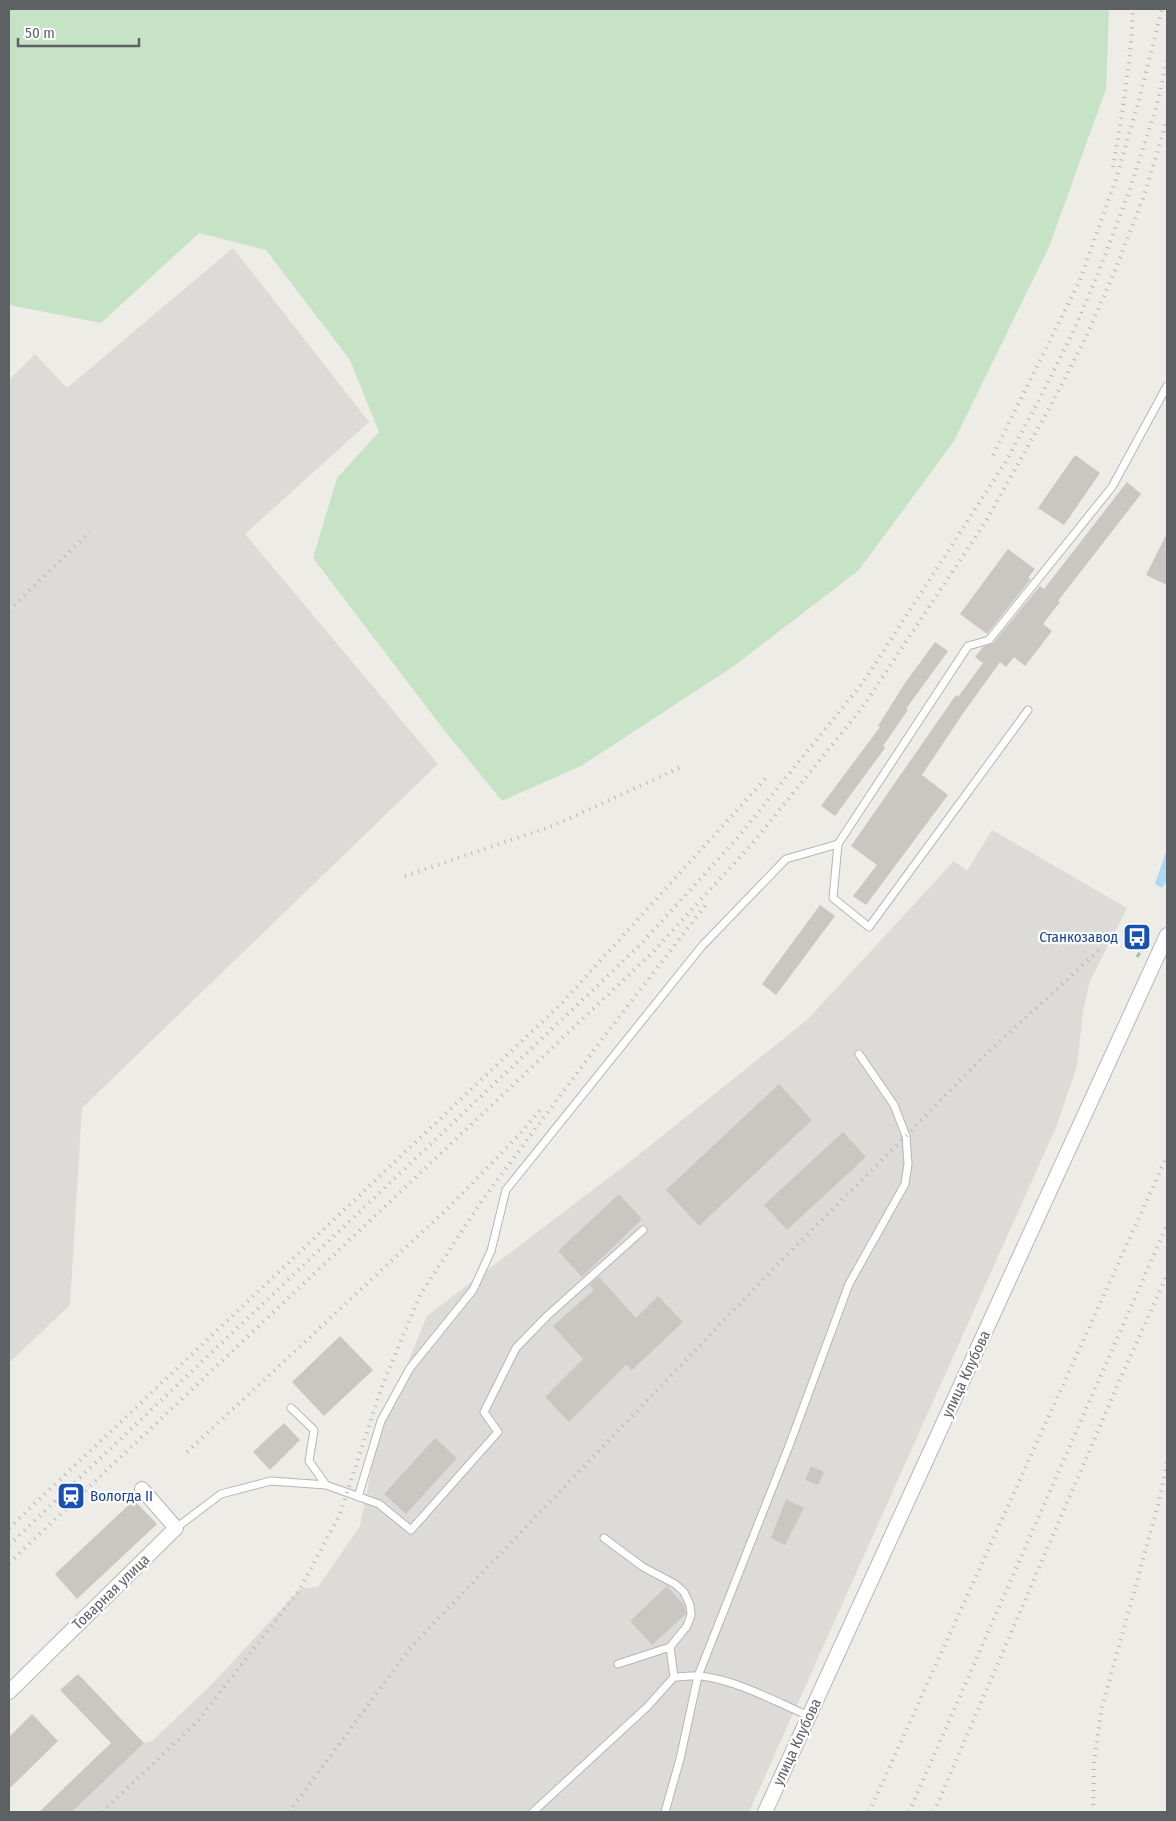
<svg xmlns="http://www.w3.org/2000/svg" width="1176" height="1821" font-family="'Fira Sans Condensed',sans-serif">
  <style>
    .industrial { fill: #dddbd8 }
    .green { fill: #c6e3c5 }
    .water { fill: #add9f7 }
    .building { fill: #cac7c2 }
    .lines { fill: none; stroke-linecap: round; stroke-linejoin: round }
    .service-casing { stroke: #b3b6b9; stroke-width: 9 }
    .minor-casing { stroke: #b3b6b9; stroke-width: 16 }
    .path { stroke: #9ec4a8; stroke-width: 3; stroke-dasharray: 5 2.5; stroke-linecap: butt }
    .service { stroke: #fff; stroke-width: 7 }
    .minor { stroke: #fff; stroke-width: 14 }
    .rail { stroke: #b3b4b4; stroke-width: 4; stroke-dasharray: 1 6; stroke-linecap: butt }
    .labels { text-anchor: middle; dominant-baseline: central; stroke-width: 4.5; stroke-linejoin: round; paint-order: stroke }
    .transit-label { font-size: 15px; fill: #164399; stroke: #fff; text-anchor: end }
    .street-label { font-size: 15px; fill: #5d6164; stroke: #fff }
  </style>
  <rect width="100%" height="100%" fill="#eeece6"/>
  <path class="industrial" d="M 233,248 L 369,422 L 245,534 L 438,764 L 82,1108 L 70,1305 L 9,1363 L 9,380 L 35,354 L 67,388 Z
    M 992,830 L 1127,908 L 1090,981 L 1083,1012 L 1077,1066 L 1057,1125 L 749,1812 L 72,1812 L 144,1743 L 152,1741 L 213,1683 L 300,1589 L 318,1587 L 360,1526 L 378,1435 L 427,1316 L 636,1157 L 808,1019 L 954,861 L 967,871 Z"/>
  <path class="green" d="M 9,9 L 1109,9 L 1106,89 L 1049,247 L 954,441 L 859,570 L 734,666 L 581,766 L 502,801 L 441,726 L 313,558 L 337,478 L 379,432 L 350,360 L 266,250 L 199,233 L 101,323 L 9,305 Z"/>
  <path class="water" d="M 1167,849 L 1167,881 L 1162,888 L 1155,884 Z"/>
  <path class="building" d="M 1075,455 L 1100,473 L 1064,525 L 1038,508 Z
    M 1127,482 L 1141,494 L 1058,601 L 1060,602 L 1043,624 L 1052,631 L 1025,666 L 1014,657 L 1006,667 L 1000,662 L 964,712 L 922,775 L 948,795 L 866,905 L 853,896 L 877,865 L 851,846 L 956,695 L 958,697 L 983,663 L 975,657 L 983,647 L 993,643 L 1040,586 L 1044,589 Z
    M 1167,533 L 1167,585 L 1146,575 Z
    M 1008,549 L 1035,569 L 1028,578 L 1031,579 L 987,634 L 960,614 Z
    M 935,642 L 948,651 L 906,709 L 908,710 L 883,746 L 885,748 L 835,816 L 821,806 L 880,727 L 878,726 L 905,683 Z
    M 820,905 L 835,916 L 776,995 L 762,984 Z
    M 779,1084 L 812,1120 L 699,1226 L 666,1190 Z
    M 843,1132 L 866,1157 L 787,1230 L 764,1205 Z
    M 619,1194 L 642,1219 L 582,1277 L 558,1251 Z
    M 599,1277 L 636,1318 L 658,1296 L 683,1322 L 632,1370 L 626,1365 L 569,1422 L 545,1397 L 583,1359 L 553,1326 L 594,1290 L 589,1285 Z
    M 340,1336 L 373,1370 L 324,1416 L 292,1382 Z
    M 284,1423 L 300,1440 L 270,1470 L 253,1452 Z
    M 435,1438 L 457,1458 L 406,1514 L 384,1494 Z
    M 811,1466 L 824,1472 L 818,1485 L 805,1480 Z
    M 786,1499 L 804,1508 L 785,1545 L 771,1538 Z
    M 134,1500 L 157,1524 L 77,1599 L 55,1574 Z
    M 667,1586 L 684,1605 L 686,1614 L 652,1645 L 630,1621 Z
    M 78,1674 L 144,1743 L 72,1812 L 39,1812 L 111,1743 L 60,1690 Z
    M 32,1714 L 58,1741 L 9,1789 L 9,1737 Z"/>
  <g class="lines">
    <defs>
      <path id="service" d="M 838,844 L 833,898 L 869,927 L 1028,710
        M 291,1408 L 314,1430 L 309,1461 L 326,1485
        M 358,1497 L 381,1421 L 410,1368 L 473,1290 L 491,1251 L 506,1190 L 702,946 L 786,859 L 838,844 L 968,646 L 989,640 L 1112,487 L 1167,386
        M 176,1528 L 221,1494 L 271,1481 L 326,1485 L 379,1504 L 411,1530 L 498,1432 L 484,1412 L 516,1348 L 547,1316 L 643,1230
        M 604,1538 L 643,1567 L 675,1584 L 684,1592 L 690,1605 L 691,1615 L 687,1626 L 670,1647 L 618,1664
        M 670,1647 L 674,1677
        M 533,1812 L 647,1707 L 674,1677 C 682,1677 692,1675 701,1676 C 739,1681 774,1701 809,1716
        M 665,1812 L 680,1759 L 698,1676 L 789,1446 L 849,1284 L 905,1184 L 908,1164 L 906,1136 L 894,1105 L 859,1054"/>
      <path id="minor" d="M 9,1692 L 176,1528 L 142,1489
        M 765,1812 L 1167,935"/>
    </defs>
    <use href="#service" class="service-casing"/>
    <use href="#minor" class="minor-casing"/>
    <path class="path" d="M 1137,957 L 1145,944"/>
    <use href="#service" class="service"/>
    <use href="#minor" class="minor"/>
    <path class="rail" d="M 1113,167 C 1122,115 1131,62 1133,9
      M 993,455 L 1080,280 L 1116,179 L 1138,104 L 1162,9
      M 9,610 L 90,532
      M 405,876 L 555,825 L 681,767
      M 187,1452 L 448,1208 L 517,1137 L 542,1108
      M 9,1528 L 561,1004 L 767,777
      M 9,1545 L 637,948 L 734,842 L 864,681 L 1005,463 L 1038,402 L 1072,334 L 1099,271 L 1130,189 L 1156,108 L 1167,60
      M 9,1563 L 651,954 L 752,844 L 862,708 L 986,521 L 1051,405 L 1085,339 L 1114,273 L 1144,196 L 1167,120
      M 102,1812 L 197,1722 L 300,1589 L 340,1514 L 382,1386 L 420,1295 L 481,1202 L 603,1038 L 708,902
      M 289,1812 L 411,1647 L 775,1267 L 906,1136 L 984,1056 L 1099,950
      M 869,1812 L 1167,1156
      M 909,1812 L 1167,1225
      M 934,1812 L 1121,1377 L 1167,1275
      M 1093,1812 L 1094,1761 L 1102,1707 L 1158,1505 L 1167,1463"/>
  </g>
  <defs>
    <symbol id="bus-square" viewBox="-11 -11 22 22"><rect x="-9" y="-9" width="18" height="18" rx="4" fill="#1a4fb4" stroke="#fff"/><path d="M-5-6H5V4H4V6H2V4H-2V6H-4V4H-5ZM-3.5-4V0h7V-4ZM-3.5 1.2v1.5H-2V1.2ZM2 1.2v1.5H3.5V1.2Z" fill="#fff"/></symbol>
    <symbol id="station-square" viewBox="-11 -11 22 22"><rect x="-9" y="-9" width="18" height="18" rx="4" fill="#1a4fb4" stroke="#fff"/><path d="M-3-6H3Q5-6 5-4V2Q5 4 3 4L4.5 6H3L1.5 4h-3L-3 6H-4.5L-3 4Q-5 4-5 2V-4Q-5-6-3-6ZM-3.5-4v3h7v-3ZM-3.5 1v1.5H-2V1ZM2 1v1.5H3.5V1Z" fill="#fff"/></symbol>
  </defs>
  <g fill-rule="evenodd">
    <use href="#bus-square" x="1121" y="921" width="32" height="32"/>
    <use href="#station-square" x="55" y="1480" width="32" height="32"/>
  </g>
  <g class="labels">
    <g class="transit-label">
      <text x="1118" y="937">Станкозавод</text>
      <text x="90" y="1496" text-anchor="start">Вологда II</text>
    </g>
    <g class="street-label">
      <text transform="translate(966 1374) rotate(-65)">улица Клубова</text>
      <text transform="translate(111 1592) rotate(-44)">Товарная улица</text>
      <text transform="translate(797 1742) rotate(-65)">улица Клубова</text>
    </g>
  </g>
  <rect width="1176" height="1821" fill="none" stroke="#5d6164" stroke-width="20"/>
  <path d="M18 38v8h121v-8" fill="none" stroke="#5d6164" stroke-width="2.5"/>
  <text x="25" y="38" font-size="15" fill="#5d6164" stroke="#ffffff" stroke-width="4" paint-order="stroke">50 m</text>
</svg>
